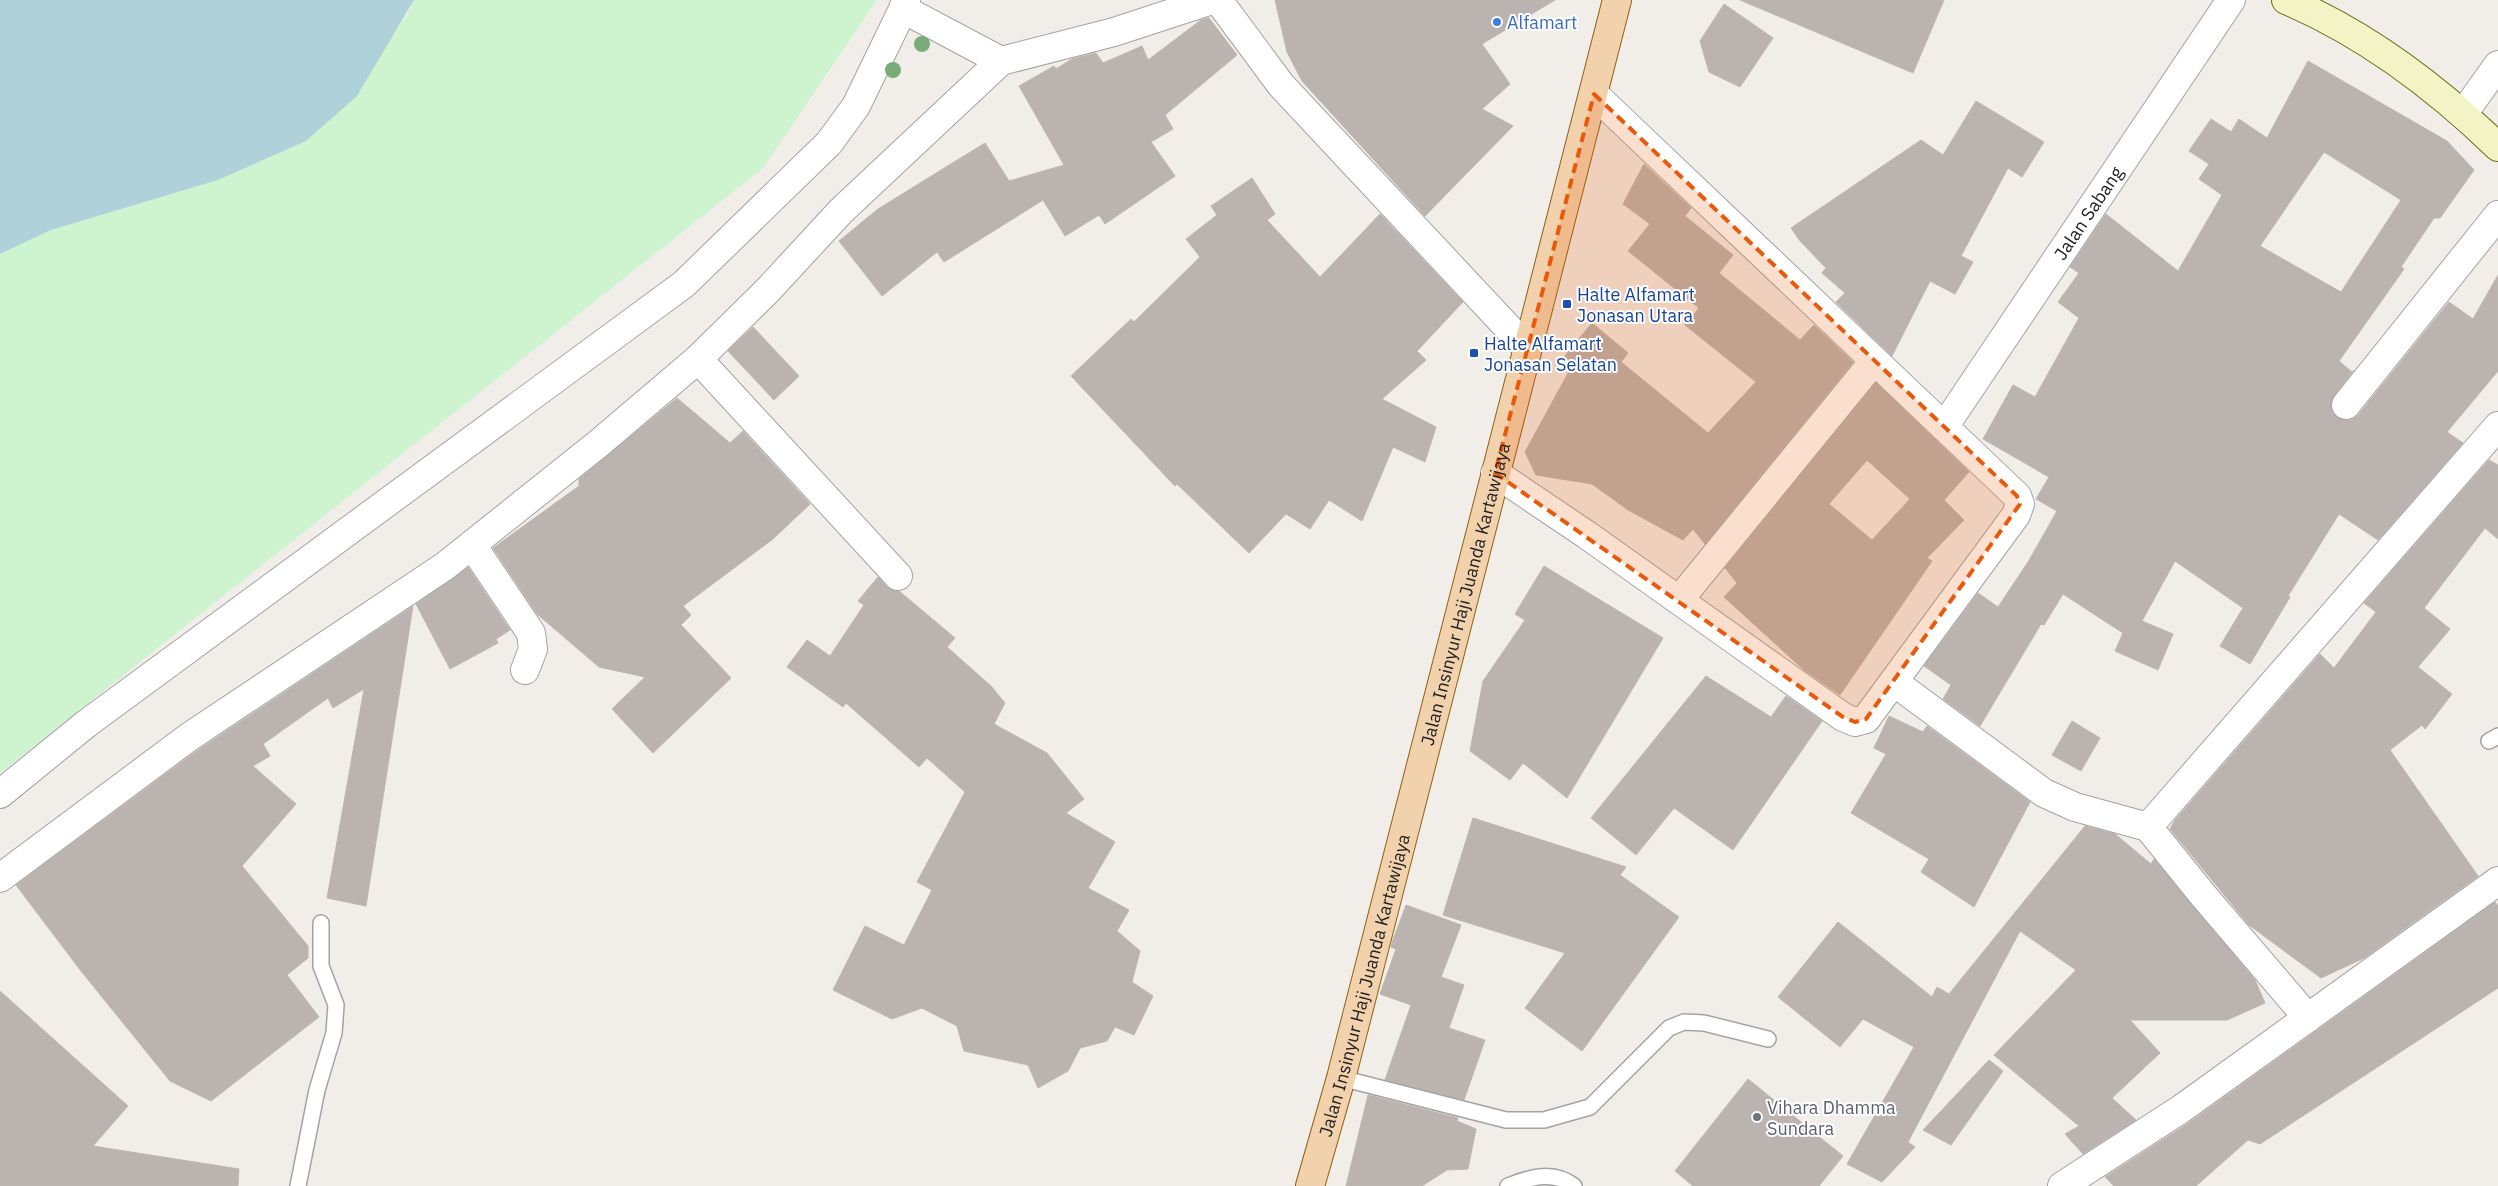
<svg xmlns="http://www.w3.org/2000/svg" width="2498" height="1186" font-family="'IBM Plex Sans',sans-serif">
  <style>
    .park { fill: #cdf4cf }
    .water { fill: #afd1d9 }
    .building { fill: #bab3af; stroke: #c1b5ad; fill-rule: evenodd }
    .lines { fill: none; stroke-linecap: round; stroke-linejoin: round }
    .service-casing { stroke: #a3a3a3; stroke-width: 18 }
    .minor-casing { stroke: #a3a3a3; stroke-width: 30 }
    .secondary-casing { stroke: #686f12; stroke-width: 30 }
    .primary-casing { stroke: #8e6011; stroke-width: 30 }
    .service { stroke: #fff; stroke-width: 15 }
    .minor { stroke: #fff; stroke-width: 28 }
    .secondary { stroke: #f3f3c5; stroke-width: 28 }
    .primary { stroke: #f2d2ad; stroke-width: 28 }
    .tree { fill: #7aac7a }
    .marked { fill: #e8590c; fill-opacity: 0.2; stroke: #e8590c; stroke-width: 4; stroke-dasharray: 10 6; stroke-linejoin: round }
    .shop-dot { fill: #3f7fe0; stroke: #fff; stroke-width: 2 }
    .transit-dot { fill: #1a4fb4; stroke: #fff; stroke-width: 2 }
    .worship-dot { fill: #6b7280; stroke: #fff; stroke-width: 2 }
    .labels { text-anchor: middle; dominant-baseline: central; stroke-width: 4; stroke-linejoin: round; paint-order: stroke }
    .shop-label { font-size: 18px; fill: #366cbe; stroke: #fff; text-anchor: start }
    .street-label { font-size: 18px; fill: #222; stroke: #fff }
    .transit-label { font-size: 18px; fill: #164399; stroke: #fff; text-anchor: start }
    .worship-label { font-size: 18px; fill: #5b616d; stroke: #fff; text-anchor: start }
  </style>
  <rect width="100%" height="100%" fill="#f1eeea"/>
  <path class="park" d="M 414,0 L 877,0 L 763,168 L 0,773 L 0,254 L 51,230 L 218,180 L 306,141 L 406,17 Z"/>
  <path class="water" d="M 0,0 L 414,0 L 357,96 L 306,141 L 218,180 L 51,230 L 0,254 Z"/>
  <path class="building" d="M 1275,0 L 1555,0 L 1482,44 L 1510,84 L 1482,109 L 1513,126 L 1425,216 L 1302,81 L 1287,52 Z
    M 1740,0 L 1944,0 L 1913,73 Z
    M 1724,4 L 1773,38 L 1740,87 L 1709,72 L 1700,41 Z
    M 1209,18 L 1237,55 L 1165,115 L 1173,129 L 1151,142 L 1175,176 L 1105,224 L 1099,215 L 1065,236 L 1043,200 L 944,262 L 937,252 L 882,296 L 839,241 L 878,209 L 985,143 L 1009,181 L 1064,165 L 1019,86 L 1054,66 L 1056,69 L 1072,59 L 1096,53 L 1103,63 L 1142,46 L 1148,60 L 1201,20 Z
    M 2308,61 L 2447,141 L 2474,170 L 2440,218 L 2434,218 L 2401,267 L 2404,269 L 2339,361 L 2352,372 L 2354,370 L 2334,396 L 2331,403 L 2332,411 L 2337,417 L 2344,420 L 2351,420 L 2358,415 L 2449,302 L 2473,319 L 2498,275 L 2498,371 L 2447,432 L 2463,443 L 2378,540 L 2339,514 L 2288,596 L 2290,597 L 2250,664 L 2220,646 L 2243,608 L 2175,561 L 2142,621 L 2173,634 L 2158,670 L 2115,651 L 2123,633 L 2063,594 L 2044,625 L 2041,624 L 1980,726 L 1943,699 L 1951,685 L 1924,666 L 1978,593 L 1998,607 L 2028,562 L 2057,511 L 2036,499 L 2049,477 L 1983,439 L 2013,385 L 2035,397 L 2079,318 L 2058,302 L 2079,273 L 2070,267 L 2106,214 L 2178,271 L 2222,195 L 2199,179 L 2209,164 L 2189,151 L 2211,119 L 2231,132 L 2239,119 L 2267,138 ZM 2324,152 L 2401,200 L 2341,292 L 2260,246 Z
    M 1976,101 L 2044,142 L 2022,177 L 2008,168 L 1961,256 L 1973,262 L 1955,294 L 1930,281 L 1892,356 L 1836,302 L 1845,293 L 1822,273 L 1826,268 L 1800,241 L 1791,228 L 1921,140 L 1943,155 Z
    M 1644,164 L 1691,208 L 1685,216 L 1733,255 L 1719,273 L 1800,340 L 1814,325 L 1853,362 L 1705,544 L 1693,529 L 1683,540 L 1628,510 L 1592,484 L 1536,475 L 1525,452 L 1573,364 L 1564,357 L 1592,323 L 1628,353 L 1621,362 L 1708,433 L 1756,382 L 1685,325 L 1699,308 L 1628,251 L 1650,224 L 1623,204 Z
    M 1252,178 L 1275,214 L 1267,220 L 1320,277 L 1380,214 L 1463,302 L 1417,351 L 1426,360 L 1382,399 L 1436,427 L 1425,462 L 1393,447 L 1362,521 L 1329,500 L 1310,529 L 1286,514 L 1249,553 L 1177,484 L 1175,486 L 1071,376 L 1131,319 L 1134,322 L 1200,257 L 1186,239 L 1217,215 L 1211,206 Z
    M 753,327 L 799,376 L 774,400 L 728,351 Z
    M 1876,383 L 1969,472 L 1944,500 L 1964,520 L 1927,558 L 1932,561 L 1840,695 L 1804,670 L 1724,597 L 1737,583 L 1725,568 ZM 1867,460 L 1910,499 L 1872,540 L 1829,504 Z
    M 677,398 L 730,443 L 743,431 L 810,504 L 773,539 L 683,606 L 691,615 L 681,625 L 731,678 L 653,753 L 612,709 L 645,677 L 599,667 L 537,614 L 493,548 L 579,486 L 579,479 Z
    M 2489,460 L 2498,465 L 2498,539 L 2485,528 L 2424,608 L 2450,629 L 2418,667 L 2452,694 L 2425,729 L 2422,725 L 2390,750 L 2478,876 L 2364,958 L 2321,978 L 2249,925 L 2170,829 L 2175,820 L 2320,654 L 2334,668 L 2376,612 L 2364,603 Z
    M 1544,566 L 1663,638 L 1567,798 L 1523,763 L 1510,780 L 1470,751 L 1483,681 L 1525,620 L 1515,614 Z
    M 468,567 L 510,630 L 496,639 L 498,643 L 450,669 L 416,604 Z
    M 878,577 L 887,587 L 899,591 L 955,638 L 947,647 L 991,686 L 1005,703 L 994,724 L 1047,753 L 1084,799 L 1066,813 L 1115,842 L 1088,888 L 1129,910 L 1117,931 L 1140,951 L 1132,982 L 1153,996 L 1134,1035 L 1115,1027 L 1107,1041 L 1080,1048 L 1068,1071 L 1038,1088 L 1028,1065 L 964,1051 L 957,1026 L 922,1008 L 892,1019 L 833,990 L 865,926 L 904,945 L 932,890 L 917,882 L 965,792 L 927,758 L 919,767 L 846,703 L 843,707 L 787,667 L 807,640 L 830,656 L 864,605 L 858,601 Z
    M 413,606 L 366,906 L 327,898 L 364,689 L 333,708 L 328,698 L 263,744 L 270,756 L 253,766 L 296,804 L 242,866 L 308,946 L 308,958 L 287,975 L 319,1017 L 211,1101 L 170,1081 L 81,971 L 16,885 L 198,750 Z
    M 1706,676 L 1771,717 L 1786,696 L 1822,721 L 1733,850 L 1674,808 L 1636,855 L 1591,818 Z
    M 1889,716 L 1923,732 L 1927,726 L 2030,802 L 1974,907 L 1921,872 L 1929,859 L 1851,813 L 1886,754 L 1874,748 Z
    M 2072,721 L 2100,738 L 2081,771 L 2052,755 Z
    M 1473,818 L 1626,867 L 1620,875 L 1679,917 L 1582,1051 L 1525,1008 L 1565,953 L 1443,915 Z
    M 2085,826 L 2115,834 L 2151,864 L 2154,859 L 2255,980 L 2265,1003 L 2227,1020 L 2130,1020 L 2160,1053 L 2112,1098 L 2136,1120 L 2083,1154 L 2065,1134 L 2079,1126 L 1994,1055 L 2076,970 L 2020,931 L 1908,1142 L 1915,1147 L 1882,1182 L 1847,1164 L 1914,1047 L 1863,1019 L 1840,1047 L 1778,997 L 1838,922 L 1932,997 L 1937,987 L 1949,994 Z
    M 2495,902 L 2498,906 L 2498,988 L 2260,1144 L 2248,1140 L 2196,1186 L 2114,1186 L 2105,1177 L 2190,1122 Z
    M 1406,905 L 1461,925 L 1441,977 L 1464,985 L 1449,1028 L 1485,1040 L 1464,1100 L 1385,1080 L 1411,1005 L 1380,994 L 1396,949 L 1391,947 L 1393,940 Z
    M 0,991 L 128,1106 L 93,1146 L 239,1169 L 238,1186 L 0,1186 Z
    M 1989,1060 L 2003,1071 L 1951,1145 L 1923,1130 Z
    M 1748,1079 L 1843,1156 L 1819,1186 L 1693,1186 L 1675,1171 Z
    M 1368,1095 L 1458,1118 L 1457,1121 L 1476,1129 L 1468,1169 L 1447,1170 L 1422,1186 L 1346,1186 Z"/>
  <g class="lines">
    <defs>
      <path id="service" d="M 2489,741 L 2498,736
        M 1341,1078 L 1506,1120 L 1544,1120 L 1590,1107 L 1669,1028 L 1684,1022 L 1704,1023 L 1768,1039
        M 298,1186 L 317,1090 L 334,1033 L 336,1005 L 321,966 L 321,923
        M 1508,1186 C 1530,1177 1554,1170 1574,1186"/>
      <g id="minor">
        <path d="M 906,0 L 903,9 L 1001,61"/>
        <path d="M 1218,0 L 1281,85 L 1527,348"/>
        <path d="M 2463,114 L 2498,65"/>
        <path d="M 698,359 L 898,576"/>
        <path d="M 2346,405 L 2498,215"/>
        <path id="s1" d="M 1944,427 L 2231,0"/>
        <path d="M 1495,473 L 1587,535 L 1843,717 L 1855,722 L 1866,719 L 2016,515 L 2020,504 L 2017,496 L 1594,94"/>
        <path d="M 472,545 L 531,633 L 533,649 L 525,670"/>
        <path d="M 1679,600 L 1874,361"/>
        <path d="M 1894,682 L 2044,793 L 2075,807 L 2148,827 L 2202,894 L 2308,1018"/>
        <path d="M 0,794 L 86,724 L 684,284 L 829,143 L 856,106 L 903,9"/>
        <path d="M 2148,827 L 2498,426"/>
        <path d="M 0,878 L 189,737 L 445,566 L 598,444 L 698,359 L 768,290 L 841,211 L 1001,61 L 1114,32 L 1212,0"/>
        <path d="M 2062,1186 L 2181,1109 L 2498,881"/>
      </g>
      <path id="secondary" d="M 2286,0 C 2366,34 2436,87 2498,147"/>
      <g id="primary">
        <path id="s2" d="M 1310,1186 L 1341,1078 L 1617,0"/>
      </g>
    </defs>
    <use href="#service" class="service-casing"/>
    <use href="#minor" class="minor-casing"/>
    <use href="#secondary" class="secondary-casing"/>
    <use href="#primary" class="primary-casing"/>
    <use href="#service" class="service"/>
    <use href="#minor" class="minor"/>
    <use href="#secondary" class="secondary"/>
    <use href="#primary" class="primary"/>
  </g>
  <g class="tree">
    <circle cx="922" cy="44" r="8"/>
    <circle cx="893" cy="70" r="8"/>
  </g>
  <path class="marked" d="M 1594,94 L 2017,496 L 2020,504 L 1866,719 L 1855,722 L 1843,717 L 1495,473 Z"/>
  <circle class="shop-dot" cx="1497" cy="22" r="5"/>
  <g class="transit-dot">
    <rect x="1562" y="299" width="10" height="10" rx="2.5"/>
    <rect x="1469" y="348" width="10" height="10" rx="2.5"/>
  </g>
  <circle class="worship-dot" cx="1757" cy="1117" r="5"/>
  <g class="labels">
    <g class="shop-label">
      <text x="1507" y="22">Alfamart</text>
    </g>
    <g class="street-label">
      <text stroke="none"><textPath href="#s1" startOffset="258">Jalan Sabang</textPath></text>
      <text stroke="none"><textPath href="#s2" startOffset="612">Jalan Insinyur Haji Juanda Kartawijaya</textPath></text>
      <text stroke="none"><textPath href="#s2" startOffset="208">Jalan Insinyur Haji Juanda Kartawijaya</textPath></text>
    </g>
    <g class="transit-label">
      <text x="1577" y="294">Halte Alfamart<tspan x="1577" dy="21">Jonasan Utara</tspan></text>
      <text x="1484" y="343">Halte Alfamart<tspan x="1484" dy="21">Jonasan Selatan</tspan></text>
    </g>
    <g class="worship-label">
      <text x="1767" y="1107">Vihara Dhamma<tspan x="1767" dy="21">Sundara</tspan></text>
    </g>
  </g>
</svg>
